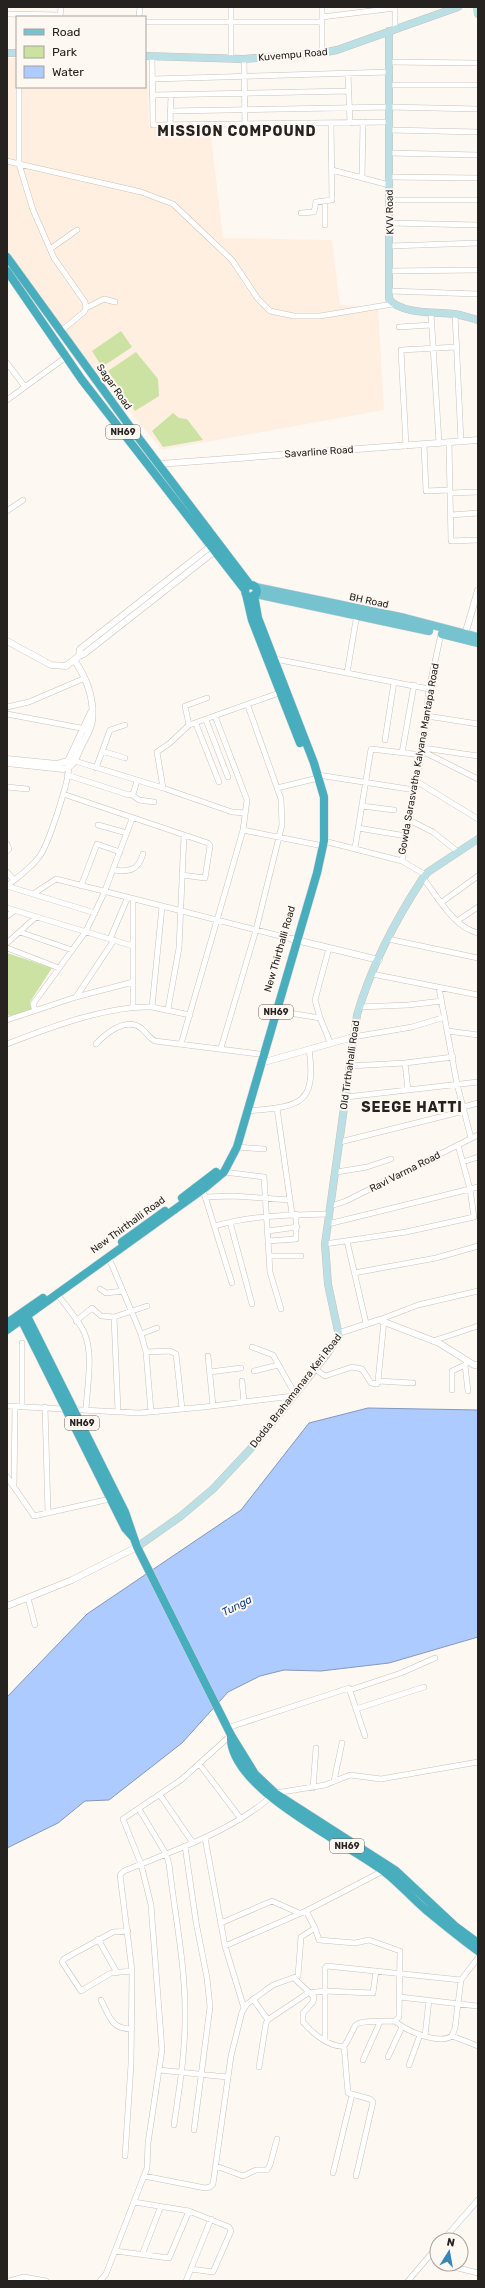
<svg xmlns="http://www.w3.org/2000/svg" width="485" height="2288" font-family="Rubik,sans-serif">
  <style>
    .built { fill: #ffefe1 }
    .green { fill: #cbe2a2 }
    .water { fill: #adcbff; stroke: #8498bc }
    .lines { fill: none; stroke-linecap: round; stroke-linejoin: round }
    .minor-casing { stroke: #cac1b8; stroke-width: 6 }
    .tertiary-casing { stroke: #cac1b8; stroke-width: 7 }
    .secondary-casing { stroke: #cac1b8; stroke-width: 8 }
    .primary-casing { stroke: #d8d7d7; stroke-width: 9 }
    .trunk-casing { stroke: #d8d7d7; stroke-width: 9 }
    .minor { stroke: #fff; stroke-width: 5 }
    .tertiary { stroke: #fff; stroke-width: 6 }
    .secondary { stroke: #bae0e6; stroke-width: 7 }
    .primary { stroke: #76c2ce; stroke-width: 8 }
    .trunk { stroke: #48aebe; stroke-width: 8 }
    .labels { text-anchor: middle; dominant-baseline: central; stroke-width: 4; stroke-linejoin: round; paint-order: stroke }
    .shield { fill: #fef8f3; stroke: #67625f; stroke-width: 1 }
    .shield-label { font-size: 9px; font-weight: bold; fill: #26221f }
    .street-label { font-size: 10px; fill: #26221f; stroke: #fef8f3 }
    .water-label { font-size: 11px; font-style: italic; fill: #183f89; stroke: #fef8f3 }
    .district-label { font-size: 14px; font-weight: bold; letter-spacing: 1px; fill: #26221f; stroke: #fef8f3 }
  </style>
  <rect width="100%" height="100%" fill="#fef8f3"/>
  <path class="built" d="M 7,58 L 17,58 L 17,87 L 145,87 L 145,61 L 147,61 L 149,127 L 210,127 L 223,238 L 332,240 L 340,305 L 378,307 L 384,410 L 162,450 L 78,350 L 7,254 Z"/>
  <path class="green" d="M 121,331 L 132,347 L 102,367 L 92,351 Z
    M 136,352 L 158,379 L 159,396 L 135,411 L 108,371 Z
    M 173,413 L 179,418 L 187,419 L 203,440 L 163,447 L 152,431 Z
    M 7,953 L 52,968 L 30,1002 L 32,1010 L 9,1016 L 7,1012 Z"/>
  <path class="water" d="M 368,1408 L 478,1410 L 478,1637 L 389,1663 L 321,1671 L 284,1670 L 260,1676 L 228,1692 L 182,1743 L 109,1800 L 85,1801 L 58,1823 L 7,1848 L 7,1697 L 87,1614 L 241,1510 L 309,1423 Z"/>
  <g class="lines">
    <defs>
      <path id="minor" d="M 395,7 L 395,28
        M 7,14 L 60,15
        M 60,17 L 61,7
        M 139,17 L 140,7
        M 322,17 L 395,8
        M 145,22 L 322,22
        M 322,53 L 322,7
        M 152,56 L 153,125 L 389,122
        M 231,59 L 231,7
        M 244,59 L 245,125
        M 389,62 L 478,63
        M 348,74 L 350,123
        M 153,79 L 389,72
        M 389,85 L 478,85
        M 19,87 L 19,164 L 141,192 L 173,204 L 232,260 L 258,299 L 270,311 L 294,316 L 320,316 L 393,304
        M 152,95 L 348,91
        M 170,111 L 389,107 L 478,109
        M 170,125 L 171,95
        M 389,130 L 478,132
        M 389,153 L 478,155
        M 7,161 L 19,164 L 33,210 L 54,258 L 85,302 L 86,308 L 84,312 L 61,331
        M 332,170 L 389,185
        M 389,177 L 478,178
        M 362,178 L 363,122
        M 389,200 L 478,200
        M 325,202 L 325,225
        M 301,213 L 314,212 L 316,202 L 332,200 L 331,123
        M 389,223 L 478,225
        M 390,246 L 478,243
        M 50,249 L 77,230
        M 389,271 L 478,270
        M 389,291 L 478,294
        M 86,308 L 104,299 L 115,302
        M 431,313 L 439,443
        M 455,314 L 461,442
        M 399,327 L 431,325
        M 7,363 L 25,387
        M 7,400 L 66,357
        M 449,443 L 451,541 L 478,540
        M 424,444 L 426,491 L 450,490
        M 406,446 L 401,350 L 456,347
        M 450,493 L 478,492
        M 7,511 L 23,500
        M 451,515 L 478,513
        M 275,659 L 429,689
        M 347,673 L 357,614
        M 7,707 L 29,702 L 85,678
        M 7,714 L 86,729
        M 427,716 L 478,724
        M 206,720 L 228,777
        M 196,724 L 219,782
        M 189,725 L 185,706 L 207,698
        M 385,740 L 394,682
        M 423,748 L 478,756
        M 102,751 L 125,758
        M 422,751 L 478,779
        M 402,753 L 414,685
        M 75,761 L 163,788 L 232,812 L 245,813
        M 96,768 L 110,730 L 125,725
        M 67,775 L 129,795 L 133,794 L 137,781
        M 318,775 L 415,790
        M 416,781 L 478,819
        M 7,787 L 27,789
        M 163,788 L 157,752 L 170,743 L 189,725 L 279,693
        M 277,788 L 314,779
        M 63,794 L 208,843 L 210,846 L 205,878 L 182,875
        M 132,795 L 139,800 L 154,802
        M 362,806 L 394,810
        M 409,820 L 433,832 L 458,852
        M 98,825 L 127,833
        M 358,828 L 406,836
        M 243,830 L 318,845
        M 324,841 L 402,861 L 426,875
        M 7,844 L 9,849 L 7,851
        M 355,848 L 371,749 L 422,755
        M 402,861 L 422,751 L 429,689 L 441,634
        M 113,870 C 129,872 138,871 143,854
        M 7,872 L 14,880
        M 423,878 C 438,897 453,927 478,933
        M 7,886 L 33,894 L 56,879 L 292,939
        M 7,886 C 18,877 31,868 39,857 C 48,846 70,779 69,764
        M 81,886 L 97,844 L 120,852
        M 33,894 L 95,913
        M 133,900 L 133,1006
        M 442,902 L 478,876
        M 162,907 L 152,1007 L 190,1015
        M 7,908 L 133,946
        M 7,916 L 14,911
        M 457,921 L 478,907
        M 20,932 L 72,950
        M 110,939 L 127,899
        M 388,939 L 478,958
        M 7,943 L 36,917
        M 7,948 L 59,968
        M 329,948 L 315,1000 L 320,1018 L 330,1042
        M 372,974 L 478,995
        M 439,988 L 457,1084 L 471,1138
        M 76,997 L 114,940
        M 359,1007 L 408,1005 L 442,1001
        M 168,1009 L 179,948 L 184,835
        M 35,1011 L 33,1004 L 86,931 L 104,893 L 132,819
        M 277,1011 L 320,1018
        M 7,1020 L 76,997 L 133,982
        M 448,1031 L 478,1035
        M 353,1037 L 412,1027 L 445,1017
        M 7,1044 C 48,1028 109,1005 152,1007
        M 96,1044 C 106,1033 126,1017 141,1028 C 147,1033 149,1038 155,1041 L 259,1054
        M 181,1044 L 233,865 L 243,830 L 247,800 L 215,716
        M 221,1048 L 256,930 L 282,825 L 281,799 L 248,706
        M 405,1063 L 408,1090
        M 349,1066 L 405,1063 L 453,1057
        M 346,1097 L 478,1082
        M 463,1107 L 478,1103
        M 277,1108 L 292,1214
        M 248,1111 C 298,1106 317,1107 309,1049
        M 340,1142 L 464,1111
        M 237,1147 L 264,1149
        M 463,1162 L 478,1157
        M 224,1172 L 264,1177 L 270,1272 L 281,1309
        M 337,1172 L 367,1167 L 391,1159
        M 203,1190 L 232,1283
        M 205,1197 L 233,1196 L 290,1200
        M 331,1206 L 346,1201 L 478,1135
        M 230,1222 L 252,1304
        M 328,1224 L 478,1187
        M 215,1226 C 253,1215 290,1215 329,1214
        M 268,1231 L 297,1227
        M 268,1241 L 296,1239 L 296,1214
        M 347,1241 L 366,1323
        M 325,1244 L 406,1232 L 474,1217 L 470,1189 L 458,1145
        M 269,1256 L 301,1256
        M 109,1258 L 141,1334 L 146,1352 L 151,1412
        M 354,1273 L 436,1258 L 478,1246
        M 100,1289 L 106,1293 L 123,1291
        M 57,1294 C 66,1306 78,1319 84,1332 C 94,1354 87,1386 86,1410
        M 114,1317 L 118,1411
        M 379,1320 L 418,1305 L 478,1291
        M 76,1321 L 92,1308 L 101,1316 L 114,1317 L 147,1306
        M 141,1334 L 157,1328
        M 433,1341 L 478,1326
        M 252,1347 L 273,1355 L 295,1394
        M 146,1352 L 170,1351 L 176,1354 L 182,1409
        M 208,1356 L 213,1406
        M 465,1365 L 468,1391
        M 315,1369 L 325,1376 L 352,1367 L 362,1369 L 371,1383 L 377,1384 L 378,1381 L 413,1383
        M 254,1371 L 278,1365
        M 210,1372 L 241,1368
        M 242,1381 L 244,1402
        M 378,1381 L 384,1321
        M 452,1390 L 452,1371 L 465,1365 L 468,1361
        M 7,1406 L 139,1413 L 204,1407 L 293,1396
        M 22,1407 L 22,1343
        M 45,1407 L 48,1513
        M 7,1477 L 34,1516 L 110,1499
        M 14,1487 L 15,1406
        M 28,1598 L 35,1625
        M 350,1690 L 401,1673 L 435,1658
        M 356,1709 L 424,1687
        M 227,1728 L 349,1688 L 365,1736
        M 200,1765 L 241,1819
        M 334,1781 L 342,1743
        M 313,1788 L 316,1748
        M 276,1793 L 325,1785 L 350,1775 L 381,1779 L 478,1762
        M 160,1795 L 193,1843
        M 139,1809 L 166,1854 L 169,1864 C 175,1916 186,1968 185,2019 C 185,2055 179,2090 174,2125
        M 205,1838 L 225,1946 L 244,2008
        M 185,1846 L 196,1922 L 207,1978 L 210,2007 L 194,2130
        M 221,1923 L 272,1901 L 299,1913
        M 128,1931 L 113,1932 L 64,1959 L 62,1962 L 81,1991 L 111,1973 L 132,1971
        M 98,1939 L 116,1971
        M 225,1946 L 306,1911 L 383,1871
        M 295,1979 L 314,1997 L 313,2002 L 303,2013 L 303,2022 C 311,2032 330,2048 344,2046 C 349,2040 351,2033 355,2026 C 359,2019 386,2022 395,2021 L 399,2017 L 400,1951 L 369,1940 L 355,1943 L 319,1940 L 315,1928
        M 400,1997 L 477,2006
        M 253,1999 L 268,2020
        M 101,2000 C 110,2017 111,2029 132,2029
        M 395,2021 C 406,2031 439,2045 452,2036 L 455,2028 L 461,1980 L 478,1958
        M 425,2036 L 429,2000
        M 452,2036 L 478,2046
        M 325,2041 L 325,1968 L 327,1966 L 461,1980
        M 344,2046 L 348,2093 L 370,2099 L 373,2102 L 356,2176
        M 388,2057 L 402,2027
        M 363,2060 L 380,2022
        M 409,2065 L 420,2035
        M 259,2067 L 266,2023 L 269,2019 L 308,1993 L 325,1991 L 373,1993 L 376,1971
        M 159,2070 L 227,2077
        M 125,2156 L 131,2064 L 132,1971 L 120,1875 L 124,1871 C 175,1850 228,1833 271,1797
        M 216,2166 L 243,2176 L 256,2170 L 267,2170 L 270,2165 L 277,2139
        M 333,2173 L 352,2095
        M 144,2176 L 205,2188 L 210,2187 L 213,2184 L 231,2056 L 242,2012 L 247,2004 L 273,1985 L 298,1976 L 301,1937 L 315,1928 L 306,1911
        M 134,2202 L 189,2211 L 229,2227 L 231,2231 L 213,2272 L 191,2269
        M 443,2240 L 478,2200
        M 115,2251 L 169,2258 L 189,2211
        M 142,2255 L 161,2206
        M 442,2264 L 478,2273
        M 9,2281 L 24,2277 L 46,2281
        M 100,2281 L 106,2274 L 147,2168 L 148,2143 L 162,2050 L 151,1905 L 141,1864 L 123,1819 L 181,1780 L 231,1735
        M 186,2281 L 211,2219
        M 408,2281 L 437,2247"/>
      <path id="tertiary" d="M 159,464 L 478,440
        M 464,638 L 478,590
        M 7,641 L 51,665 L 66,666 L 79,656 L 84,654 L 215,551
        M 79,656 L 80,649 L 211,546
        M 7,759 L 57,764 L 68,761 L 91,712
        M 7,763 L 63,769 C 74,767 76,758 80,749 C 84,740 91,730 92,721 C 95,700 86,676 74,660
        M 292,939 L 379,960
        M 261,1063 L 353,1037
        M 339,1333 L 379,1320 L 439,1343 L 474,1365 L 478,1365
        M 7,1606 L 72,1580 L 137,1547"/>
      <path id="secondary" d="M 477,7 L 478,14
        M 389,31 L 389,299 C 400,314 436,312 454,314 C 462,315 470,318 478,320
        M 7,53 L 17,53
        M 145,56 L 244,59 L 322,53 L 337,50 L 458,7
        M 137,1547 L 181,1516 L 213,1489 L 256,1443 L 327,1354 L 339,1336 L 328,1284 L 325,1244 L 357,1015 C 371,967 396,919 423,878 L 428,872 L 478,839"/>
      <path id="primary" d="M 255,587 L 405,618 L 478,637
        M 256,594 L 429,631
        M 442,634 L 478,643"/>
      <path id="trunk" d="M 7,257 L 128,424 L 250,585
        M 7,271 L 82,380 L 245,590
        M245 591a6 6 0 1 1 12 0a6 6 0 1 1-12 0Z
        M 246,594 L 252,620 L 300,743
        M 182,1198 L 216,1172
        M 122,1242 L 165,1211
        M 25,1312 L 125,1512 L 137,1547 L 231,1735 L 255,1774 L 275,1793 L 395,1870 L 455,1926 L 478,1943
        M 19,1315 L 125,1528 L 133,1537
        M 7,1323 L 43,1298
        M 7,1330 L 206,1187 L 224,1172 L 237,1147 L 317,873 L 324,841 L 324,797 L 314,763 L 258,618 L 254,595
        M 231,1735 C 227,1789 348,1843 386,1873 C 400,1884 412,1898 426,1910 C 443,1924 460,1938 478,1951"/>
    </defs>
    <use href="#minor" class="minor-casing"/>
    <use href="#tertiary" class="tertiary-casing"/>
    <use href="#secondary" class="secondary-casing"/>
    <use href="#primary" class="primary-casing"/>
    <use href="#trunk" class="trunk-casing"/>
    <use href="#minor" class="minor"/>
    <use href="#tertiary" class="tertiary"/>
    <use href="#secondary" class="secondary"/>
    <use href="#primary" class="primary"/>
    <use href="#trunk" class="trunk"/>
  </g>
  <g class="labels">
    <g class="shield">
      <rect x="106" y="425" width="34" height="14" rx="3"/>
      <rect x="259" y="1005" width="34" height="14" rx="3"/>
      <rect x="65" y="1416" width="34" height="14" rx="3"/>
      <rect x="330" y="1839" width="34" height="14" rx="3"/>
    </g>
    <g class="shield-label">
      <text x="123" y="432">NH69</text>
      <text x="276" y="1012">NH69</text>
      <text x="82" y="1423">NH69</text>
      <text x="347" y="1846">NH69</text>
    </g>
    <g class="street-label">
      <text transform="translate(293 55) rotate(-5)">Kuvempu Road</text>
      <text transform="translate(390 212) rotate(-91)">KVV Road</text>
      <text transform="translate(114 387) rotate(55)">Sagar Road</text>
      <text transform="translate(319 452) rotate(-4)">Savarline Road</text>
      <text transform="translate(369 601) rotate(12)">BH Road</text>
      <text transform="translate(419 759) rotate(-80)">Gowda Sarasvatha Kalyana Mantapa Road</text>
      <text transform="translate(280 949) rotate(-74)">New Thirthalli Road</text>
      <text transform="translate(350 1065) rotate(-82)">Old Tirthahalli Road</text>
      <text transform="translate(405 1172) rotate(-27)">Ravi Varma Road</text>
      <text transform="translate(128 1225) rotate(-36)">New Thirthalli Road</text>
      <text transform="translate(296 1391) rotate(-52)">Dodda Brahamanara Keri Road</text>
    </g>
    <g class="water-label">
      <text transform="translate(237 1606) rotate(-27)">Tunga</text>
    </g>
    <g class="district-label">
      <text x="237" y="131">MISSION COMPOUND</text>
      <text x="412" y="1107">SEEGE HATTI</text>
    </g>
  </g>
  <rect width="485" height="2288" fill="none" stroke="#26221f" stroke-width="16"/>
  <rect x="16" y="16" width="130" height="72" fill="#fef8f3" stroke="#a8a29e"/>
  <rect x="24" y="29" width="20" height="6" fill="#76c2ce" stroke="#a8a29e"/>
  <text x="52" y="36" font-size="12" fill="#26221f">Road</text>
  <rect x="24" y="46" width="20" height="12" fill="#cbe2a2" stroke="#a8a29e"/>
  <text x="52" y="56" font-size="12" fill="#26221f">Park</text>
  <rect x="24" y="66" width="20" height="12" fill="#adcbff" stroke="#a8a29e"/>
  <text x="52" y="76" font-size="12" fill="#26221f">Water</text>
  <g transform="translate(449 2252) rotate(11)"><circle r="19" fill="#fef8f3" stroke="#a8a29e"/>
  <path d="M0-3L7 15L0 10L-7 15Z" fill="#3686b7"/>
  <text y="-6" font-size="11" font-weight="bold" text-anchor="middle" fill="#26221f">N</text>
  </g>
</svg>
